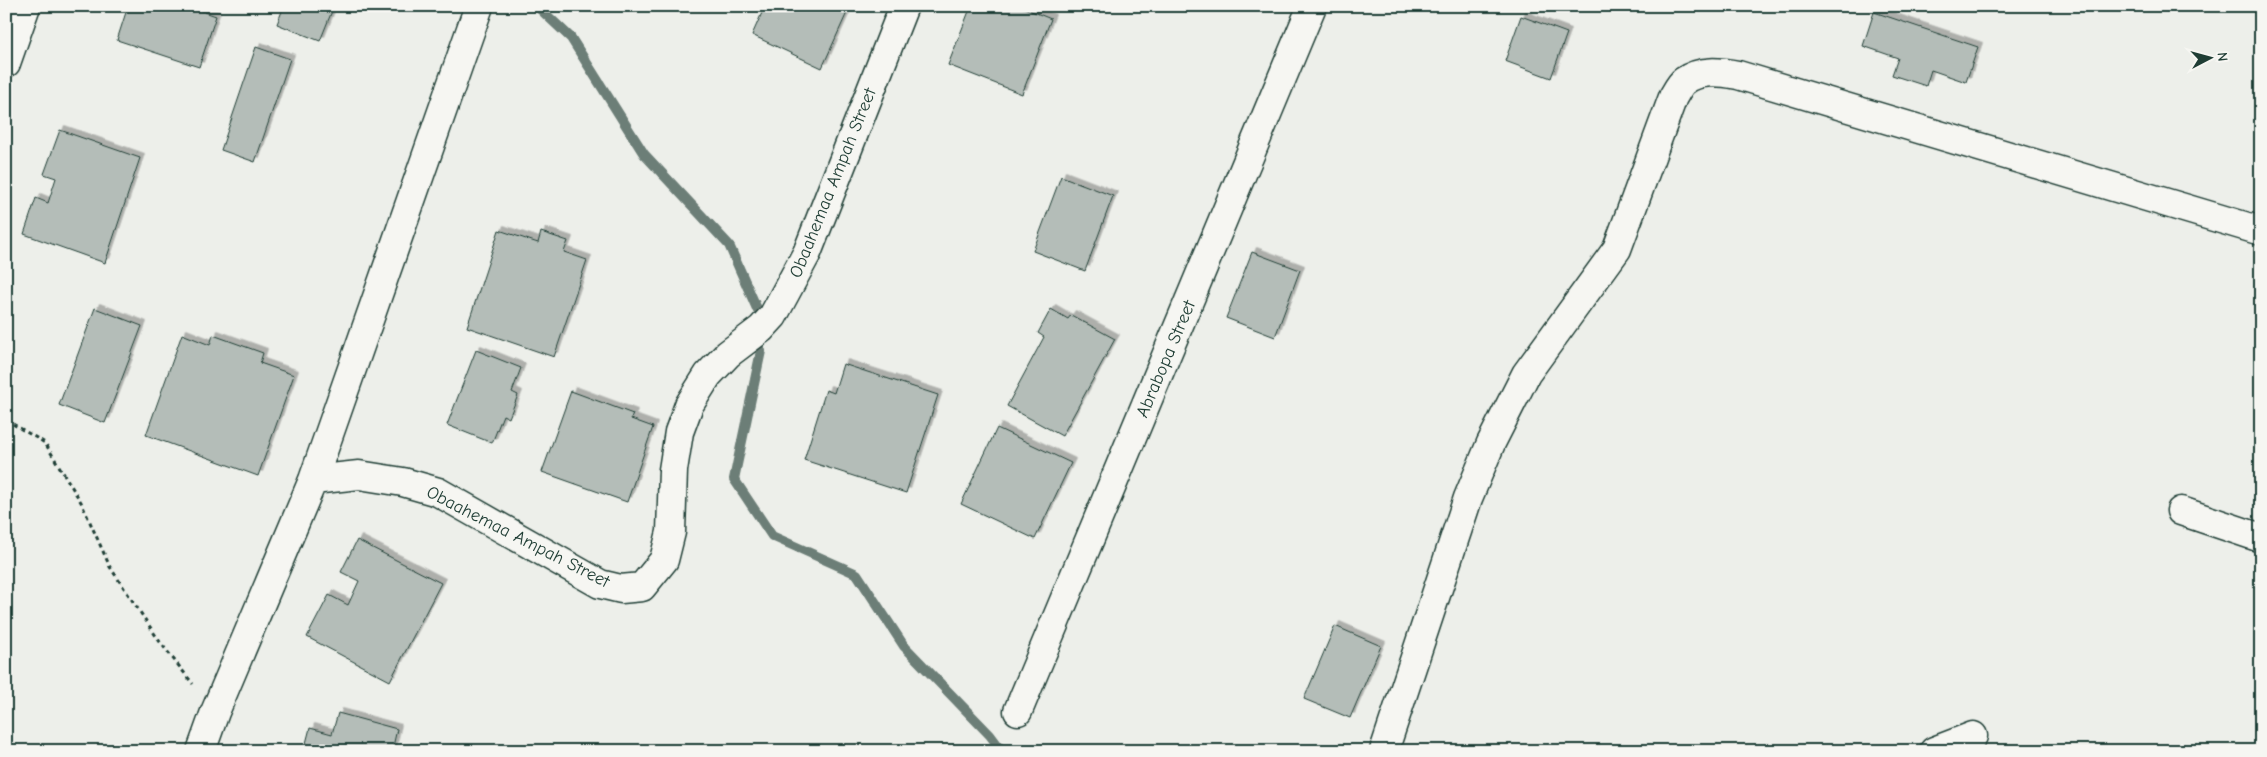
<svg xmlns="http://www.w3.org/2000/svg" width="2267" height="757" font-family="'Comic Neue',sans-serif">
  <style>
    .lines { fill: none; stroke-linecap: round; stroke-linejoin: round }
    .stream { stroke: #6c7e77; stroke-width: 10 }
    .building { fill: #b4bdb8; stroke: #1f3d34; filter: url(#shadow) }
    .minor-casing { stroke: #1f3d34; stroke-width: 31 }
    .path { stroke: #1f3d34; stroke-width: 3; stroke-dasharray: 4 4; stroke-linecap: butt }
    .minor { stroke: #f6f6f2; stroke-width: 28 }
    .labels { text-anchor: middle; dominant-baseline: central; stroke-width: 4.5; stroke-linejoin: round; paint-order: stroke }
    .street-label { font-size: 18px; fill: #1f3d34; stroke: #f6f6f2 }
  </style>
  <defs>
    <filter id="shadow"><feDropShadow dx="4.5" dy="-4.5" stdDeviation="0" flood-color="#0004"/></filter>
  </defs>
  <rect width="100%" height="100%" fill="#edefea"/>
  <filter id="ink" filterUnits="userSpaceOnUse"><feTurbulence type="fractalNoise" baseFrequency=".02" numOctaves="2"/><feDisplacementMap in="SourceGraphic" scale="10" xChannelSelector="R" yChannelSelector="G"/><feConvolveMatrix kernelMatrix="1 2 1 2 8 2 1 2 1" color-interpolation-filters="sRGB"/></filter>
  <g filter="url(#ink)">
    <g class="lines">
      <path class="stream" d="M 537,6 L 571,38 L 644,154 L 729,245 L 758,311
        M 761,351 L 734,479 L 772,536 L 857,574 L 904,646 L 990,735 L 1002,751"/>
    </g>
    <path class="building" d="M 128,6 L 188,6 L 216,16 L 199,67 L 117,40 Z
      M 284,6 L 334,6 L 320,41 L 277,24 Z
      M 765,6 L 850,6 L 822,68 L 752,35 Z
      M 971,6 L 1019,6 L 1051,19 L 1022,94 L 948,65 Z
      M 1874,12 L 1978,47 L 1966,82 L 1931,70 L 1926,86 L 1892,75 L 1898,58 L 1863,46 Z
      M 1521,16 L 1567,33 L 1551,78 L 1505,61 Z
      M 256,47 L 290,59 L 255,162 L 221,150 Z
      M 60,130 L 140,158 L 105,263 L 24,234 L 36,198 L 48,203 L 56,178 L 44,174 Z
      M 1061,176 L 1113,196 L 1085,271 L 1033,251 Z
      M 499,230 L 538,243 L 541,232 L 568,241 L 564,252 L 587,260 L 554,357 L 467,327 Z
      M 1252,252 L 1300,270 L 1275,337 L 1226,318 Z
      M 95,308 L 142,326 L 105,423 L 59,405 Z
      M 1051,309 L 1068,319 L 1071,315 L 1115,339 L 1062,436 L 1007,406 L 1044,337 L 1038,333 Z
      M 182,334 L 210,345 L 213,335 L 263,353 L 260,363 L 294,375 L 258,476 L 146,435 Z
      M 476,350 L 521,368 L 512,392 L 518,395 L 509,418 L 503,415 L 492,443 L 447,425 Z
      M 843,364 L 938,395 L 906,493 L 804,460 L 826,390 L 834,393 Z
      M 571,391 L 633,414 L 631,419 L 653,427 L 627,502 L 542,472 Z
      M 997,428 L 1071,463 L 1035,539 L 961,504 Z
      M 357,540 L 441,583 L 390,681 L 307,637 L 329,595 L 348,605 L 359,581 L 341,572 Z
      M 1335,626 L 1381,646 L 1350,718 L 1304,699 Z
      M 338,713 L 397,729 L 392,751 L 304,751 L 310,728 L 332,734 Z"/>
    <g class="lines">
      <defs>
        <path id="minor" d="M 6,63 L 26,6
          M 313,480 L 359,475 L 403,482 L 438,492 L 600,584 L 621,589 L 642,587 L 664,560 L 671,532 L 673,470 L 679,432 L 689,405 L 708,375 L 728,354 L 761,329 L 773,316 L 807,253 L 904,6
          M 2181,511 L 2261,538
          M 1018,711 L 1312,6
          M 201,751 L 215,712 L 313,480 L 479,6
          M 1384,751 L 1468,498 L 1491,443 L 1526,374 L 1617,249 L 1673,97 C 1676,92 1680,84 1684,81 C 1700,69 1721,72 1738,75 L 2261,231
          M 1934,751 L 1973,736"/>
      </defs>
      <use href="#minor" class="minor-casing"/>
      <path class="path" d="M 6,420 L 45,443 L 81,502 L 110,567 L 160,642 L 193,684"/>
      <use href="#minor" class="minor"/>
    </g>
  </g>
  <g class="labels">
    <g class="street-label">
      <text transform="translate(833 183) rotate(-68)">Obaahemaa Ampah Street</text>
      <text transform="translate(1166 359) rotate(-67)">Abrabopa Street</text>
      <text transform="translate(518 537) rotate(27)">Obaahemaa Ampah Street</text>
    </g>
  </g>
  <rect width="2267" height="757" fill="none" stroke="#f6f6f2" stroke-width="25"/>
  <rect x="12" y="12" width="2242" height="732" fill="none" stroke="#1f3d34" stroke-width="2" filter="url(#ink)"/>
  <g transform="translate(2210 58) rotate(84)" stroke="#f6f6f2" stroke-width="4" paint-order="stroke">
  <path d="M0-4L9 19L0 12L-9 19Z" fill="#1f3d34"/>
  <text y="-8" font-size="14" font-weight="bold" text-anchor="middle" fill="#1f3d34">N</text>
  </g>
</svg>
